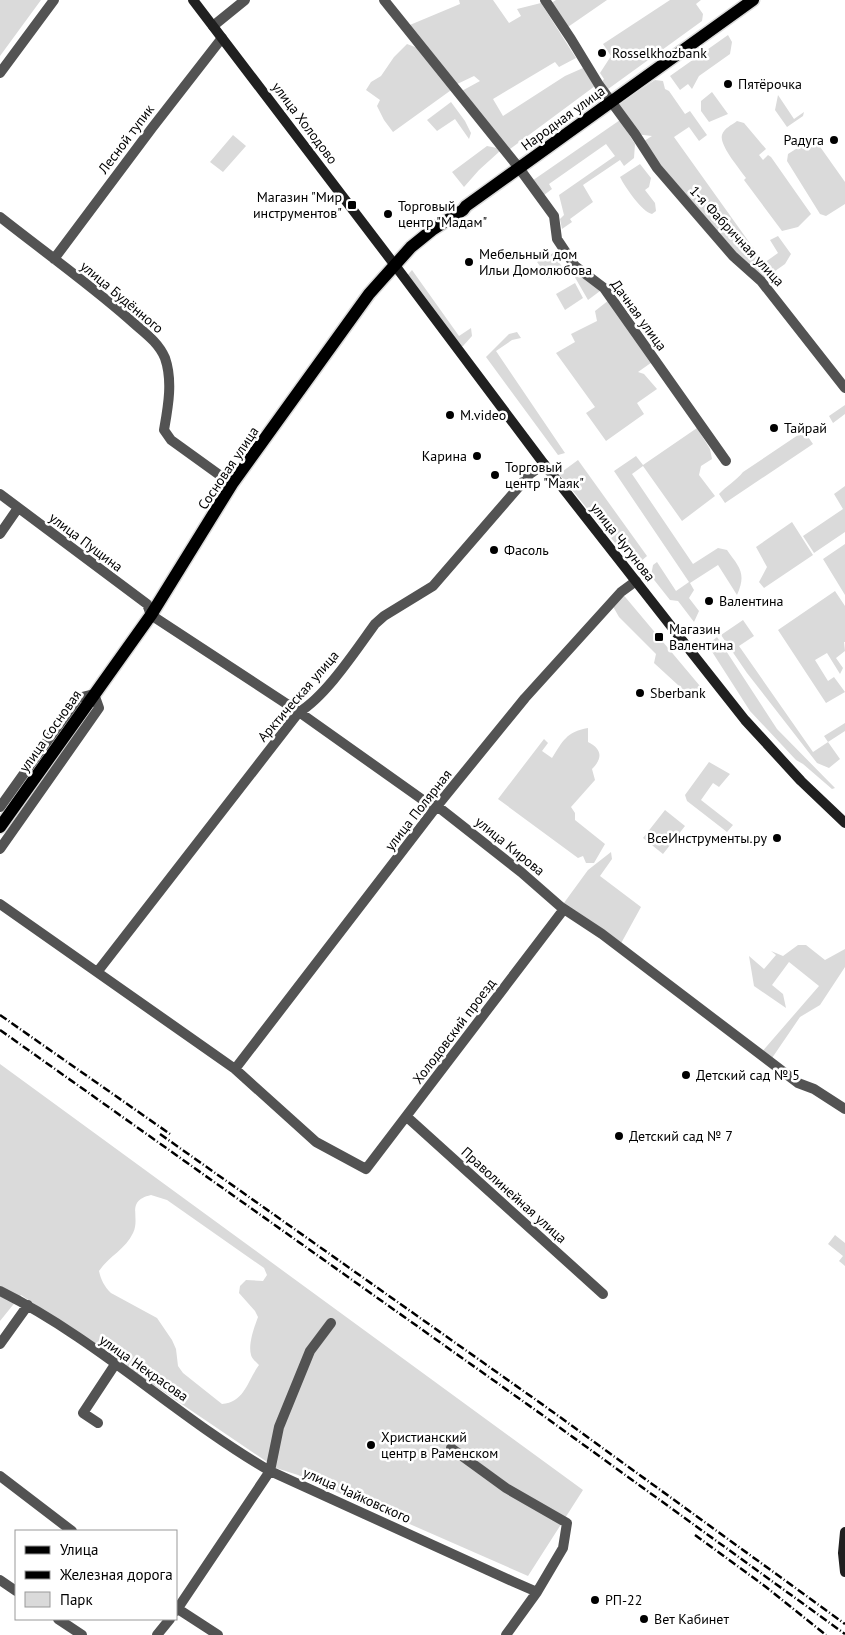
<svg xmlns="http://www.w3.org/2000/svg" width="845" height="1635" font-family="'PT Sans',sans-serif">
  <style>
    .green { fill: #dadada; fill-rule: evenodd }
    .lines { fill: none; stroke-linecap: round; stroke-linejoin: round }
    .primary-casing { stroke: #dbdbdb; stroke-width: 15 }
    .street { stroke: #535353; stroke-width: 10 }
    .secondary { stroke: #202020; stroke-width: 10 }
    .primary { stroke: #000; stroke-width: 12 }
    .rail { stroke: #000; stroke-width: 2.5; stroke-dasharray: 8 2.5 1 2.5; stroke-linecap: butt }
    .poi-dot { fill: #000; stroke: #fff; stroke-width: 2 }
    .labels { text-anchor: middle; dominant-baseline: central; stroke-width: 5; stroke-linejoin: round; paint-order: stroke }
    .poi-label { font-size: 14px; fill: #000; stroke: #fff; text-anchor: start }
    .street-label { font-size: 14px; fill: #000; stroke: #fff }
  </style>
  <rect width="100%" height="100%" fill="#fff"/>
  <path class="green" d="M 0,0 L 41,0 L 0,56 Z
    M 459,0 L 493,0 L 509,23 L 521,16 L 517,9 L 541,3 L 576,58 L 559,67 L 555,62 L 493,99 L 503,116 L 565,76 L 583,68 L 595,86 L 506,152 L 458,93 L 480,81 L 474,76 L 453,86 L 454,88 L 393,132 L 384,120 L 377,106 L 380,100 L 366,90 L 371,82 L 381,76 L 394,57 L 407,44 L 423,50 L 405,27 L 460,4 Z
    M 556,0 L 607,0 L 565,29 L 548,5 Z
    M 670,0 L 701,0 L 696,4 L 703,14 L 702,21 L 604,92 L 599,85 L 604,79 L 600,73 L 611,56 L 603,44 Z
    M 728,35 L 732,42 L 730,54 L 699,76 L 692,89 L 688,84 L 680,90 L 670,76 Z
    M 655,80 L 663,81 L 665,89 L 669,91 L 685,114 L 690,111 L 707,135 L 699,141 L 689,127 L 674,137 L 764,263 L 778,253 L 770,240 L 778,236 L 791,254 L 785,264 L 761,281 L 641,143 L 652,136 L 635,134 L 615,106 Z
    M 712,92 L 728,114 L 709,122 L 701,111 L 701,101 Z
    M 778,95 L 794,119 L 804,112 L 803,116 L 787,127 L 775,110 Z
    M 451,102 L 465,121 L 471,133 L 469,139 L 455,119 L 437,131 L 427,120 Z
    M 620,120 L 635,144 L 634,158 L 624,166 L 620,160 L 583,185 L 593,202 L 570,219 L 572,222 L 562,229 L 560,219 L 564,215 L 559,195 L 615,156 L 606,144 L 549,184 L 552,189 L 540,198 L 529,183 Z
    M 737,121 L 744,123 L 766,149 L 759,155 L 763,160 L 768,155 L 771,157 L 811,214 L 798,227 L 782,231 L 744,180 L 746,178 C 740,169 719,145 722,135 C 724,128 732,125 737,121 Z
    M 233,135 L 246,146 L 223,172 L 210,162 Z
    M 810,140 L 816,141 L 845,182 L 845,204 L 826,216 L 820,214 L 787,161 L 788,154 Z
    M 487,146 L 497,148 L 500,151 L 479,170 L 464,187 L 452,172 Z
    M 640,164 L 651,178 L 649,187 L 645,190 L 655,203 L 656,211 L 652,214 C 642,212 625,187 620,177 Z
    M 553,253 L 564,270 L 549,278 L 537,262 Z
    M 575,266 L 604,288 L 588,300 L 569,267 Z
    M 412,270 L 459,336 L 471,328 L 472,336 L 463,346 L 458,348 L 405,278 Z
    M 575,283 L 583,298 L 565,310 L 556,294 Z
    M 609,300 L 655,360 L 638,372 L 644,374 L 657,389 L 637,403 L 644,414 L 606,441 L 586,413 L 595,407 L 556,353 L 575,342 L 571,334 L 597,321 L 595,311 Z
    M 517,332 L 521,338 L 512,340 L 496,351 L 565,453 L 558,455 L 486,357 L 509,334 Z
    M 845,405 L 845,414 L 833,423 L 829,416 Z
    M 697,428 L 710,449 L 712,459 L 701,466 L 699,475 L 715,496 L 682,521 L 643,466 L 632,474 L 693,564 L 718,548 L 727,550 C 739,567 747,573 737,595 L 718,565 L 690,583 L 694,590 L 689,598 L 699,611 L 694,622 L 678,601 L 670,600 L 651,576 L 653,565 L 657,562 L 676,591 L 689,582 L 614,471 L 636,456 L 643,465 Z
    M 804,431 L 813,444 L 725,503 L 719,494 C 726,486 736,481 743,472 Z
    M 578,460 L 647,556 L 640,562 L 633,565 L 559,474 Z
    M 845,486 L 845,532 L 814,553 L 803,536 L 843,509 L 834,494 Z
    M 792,522 L 813,555 L 764,588 L 759,582 L 767,567 L 756,547 Z
    M 845,544 L 845,595 L 823,559 Z
    M 835,591 L 845,606 L 845,642 L 844,642 L 845,651 L 836,658 L 843,668 L 840,674 L 827,653 L 815,660 L 828,681 L 834,677 L 845,692 L 826,703 L 778,630 Z
    M 621,592 L 705,692 L 690,696 L 654,663 L 656,654 L 619,617 L 611,603 Z
    M 743,620 L 754,636 L 739,646 L 813,752 L 828,742 L 824,736 L 845,723 L 845,731 L 828,742 L 840,759 L 829,768 L 817,763 L 747,673 L 721,635 Z
    M 717,637 L 777,729 L 835,788 L 832,789 L 803,764 L 796,760 L 750,711 L 709,647 L 710,643 Z
    M 588,728 L 588,742 C 602,749 603,758 592,769 L 595,780 L 571,807 L 575,813 L 575,820 L 605,844 L 594,863 L 586,863 L 583,856 L 578,858 L 498,799 L 544,739 L 548,743 L 542,751 L 552,758 C 563,741 566,732 588,728 Z
    M 709,762 L 730,774 L 719,787 L 713,783 L 701,800 L 733,825 L 727,832 L 687,801 L 685,795 Z
    M 665,810 L 685,826 L 663,854 L 643,838 Z
    M 611,852 L 612,859 L 600,876 L 641,907 L 619,947 L 561,907 L 588,870 Z
    M 798,945 L 806,945 L 825,960 L 845,949 L 845,967 L 820,1005 L 800,1017 L 770,1061 L 760,1054 L 819,986 L 789,962 L 772,985 L 783,994 L 786,1008 L 754,986 L 749,956 L 764,969 L 776,955 L 771,951 L 783,956 Z
    M 0,1064 L 583,1490 L 528,1576 L 298,1475 L 276,1468 L 21,1295 L 0,1321 ZM 151,1195 L 167,1200 L 264,1268 L 267,1275 L 263,1281 L 246,1280 L 240,1286 L 239,1293 L 255,1311 L 258,1317 C 254,1328 248,1344 251,1355 C 252,1359 256,1362 259,1365 C 247,1381 245,1402 222,1404 L 183,1373 L 178,1366 L 176,1349 L 172,1340 L 157,1318 L 111,1293 C 104,1286 101,1280 99,1271 C 109,1256 126,1249 133,1233 C 141,1217 125,1201 151,1195 Z
    M 835,1235 L 845,1243 L 845,1266 L 839,1261 L 843,1256 L 828,1244 Z"/>
  <g class="lines">
    <defs>
      <path id="primary" d="M 0,827 L 151,615 L 232,484 L 369,294 L 411,247 L 432,230 L 463,210 L 466,206 L 753,0"/>
    </defs>
    <use href="#primary" class="primary-casing"/>
    <path class="street" d="M 384,0 L 519,168 L 554,216 L 557,239 L 575,266 L 604,288 L 726,461
      M 545,0 L 571,39 L 599,85 L 635,134 L 657,168 L 733,256 L 761,281 L 845,388
      M 213,26 L 245,0
      M 0,73 L 54,0
      M 0,217 C 43,251 88,283 129,319 C 142,331 158,341 165,358 C 173,381 168,407 164,430 L 171,440 L 232,484
      M 54,259 L 152,128 L 222,38
      M 0,494 L 147,604 L 151,615 L 299,712 L 430,805 L 437,806 L 521,872 L 561,907 L 602,934 L 798,1083 L 814,1089 L 845,1109
      M 0,534 L 18,508
      M 0,807 L 78,698 L 94,694 L 99,708 L 0,849
      M 0,904 L 235,1069 L 316,1142 L 366,1169 L 564,909
      M 98,971 L 299,712 C 326,696 356,650 375,624 L 384,616 L 433,586 L 530,474 L 544,464
      M 235,1069 L 437,806 L 525,698 L 621,592 L 636,581
      M 407,1117 L 603,1294
      M 0,1291 C 97,1339 177,1417 270,1471 L 279,1427 L 310,1351 L 331,1323
      M 0,1344 L 28,1305
      M 98,1423 L 83,1413 L 116,1363
      M 451,1448 L 506,1488 L 567,1523 L 563,1548 L 537,1592 L 506,1635
      M 0,1476 L 72,1531
      M 0,1580 L 16,1591
      M 178,1609 L 218,1635
      M 176,1611 L 270,1471 L 514,1582 L 537,1592
      M 58,1619 L 82,1635
      M 157,1635 L 170,1619"/>
    <path class="secondary" d="M 193,0 L 394,264 L 544,464 L 696,658 L 745,720 L 801,781 L 845,823
      M 845,1532 L 843,1553 L 845,1572"/>
    <use href="#primary" class="primary"/>
    <path class="rail" d="M 0,1015 L 170,1134
      M 0,1030 L 541,1414 L 845,1634
      M 160,1134 L 546,1407 L 845,1624
      M 695,1535 L 766,1587 L 826,1635"/>
  </g>
  <g class="poi-dot">
    <circle cx="602" cy="53" r="5"/>
    <circle cx="728" cy="84" r="5"/>
    <circle cx="834" cy="140" r="5"/>
    <rect x="347" y="200" width="10" height="10" rx="2.5"/>
    <circle cx="388" cy="214" r="5"/>
    <circle cx="469" cy="262" r="5"/>
    <circle cx="450" cy="415" r="5"/>
    <circle cx="774" cy="428" r="5"/>
    <circle cx="477" cy="456" r="5"/>
    <circle cx="495" cy="475" r="5"/>
    <circle cx="494" cy="550" r="5"/>
    <circle cx="709" cy="601" r="5"/>
    <rect x="654" y="632" width="10" height="10" rx="2.5"/>
    <circle cx="640" cy="693" r="5"/>
    <circle cx="777" cy="838" r="5"/>
    <circle cx="686" cy="1075" r="5"/>
    <circle cx="619" cy="1136" r="5"/>
    <circle cx="371" cy="1445" r="5"/>
    <circle cx="595" cy="1600" r="5"/>
    <circle cx="644" cy="1619" r="5"/>
  </g>
  <g class="labels">
    <g class="poi-label">
      <text x="612" y="53">Rosselkhozbank</text>
      <text x="738" y="84">Пятёрочка</text>
      <text x="824" y="140" text-anchor="end">Радуга</text>
      <text x="342" y="197" text-anchor="end">Магазин "Мир<tspan x="342" dy="16">инструментов"</tspan></text>
      <text x="398" y="206">Торговый<tspan x="398" dy="16">центр "Мадам"</tspan></text>
      <text x="479" y="254">Мебельный дом<tspan x="479" dy="16">Ильи Домолюбова</tspan></text>
      <text x="460" y="415">M.video</text>
      <text x="784" y="428">Тайрай</text>
      <text x="467" y="456" text-anchor="end">Карина</text>
      <text x="505" y="467">Торговый<tspan x="505" dy="16">центр "Маяк"</tspan></text>
      <text x="504" y="550">Фасоль</text>
      <text x="719" y="601">Валентина</text>
      <text x="669" y="629">Магазин<tspan x="669" dy="16">Валентина</tspan></text>
      <text x="650" y="693">Sberbank</text>
      <text x="767" y="838" text-anchor="end">ВсеИнструменты.ру</text>
      <text x="696" y="1075">Детский сад № 5</text>
      <text x="629" y="1136">Детский сад № 7</text>
      <text x="381" y="1437">Христианский<tspan x="381" dy="16">центр в Раменском</tspan></text>
      <text x="605" y="1600">РП-22</text>
      <text x="654" y="1619">Вет Кабинет</text>
    </g>
    <g class="street-label">
      <text transform="translate(563 118) rotate(-36)">Народная улица</text>
      <text transform="translate(305 123) rotate(53)">улица Холодово</text>
      <text transform="translate(126 139) rotate(-53)">Лесной тупик</text>
      <text transform="translate(737 236) rotate(47)">1-я Фабричная улица</text>
      <text transform="translate(122 297) rotate(40)">улица Будённого</text>
      <text transform="translate(639 315) rotate(54)">Дачная улица</text>
      <text transform="translate(228 468) rotate(-56)">Сосновая улица</text>
      <text transform="translate(86 542) rotate(37)">улица Пущина</text>
      <text transform="translate(623 542) rotate(52)">улица Чугунова</text>
      <text transform="translate(298 696) rotate(-49)">Арктическая улица</text>
      <text transform="translate(50 731) rotate(-55)">улица Сосновая</text>
      <text transform="translate(418 810) rotate(-52)">улица Полярная</text>
      <text transform="translate(510 846) rotate(39)">улица Кирова</text>
      <text transform="translate(454 1031) rotate(-53)">Холодовский проезд</text>
      <text transform="translate(514 1195) rotate(42)">Праволинейная улица</text>
      <text transform="translate(144 1368) rotate(35)">улица Некрасова</text>
      <text transform="translate(357 1495) rotate(24)">улица Чайковского</text>
    </g>
  </g>
  <rect x="15" y="1530" width="162" height="90" fill="#ffffff" stroke="#999999"/>
  <rect x="25" y="1546" width="25" height="8" fill="#000000" stroke="#999999"/>
  <text x="60" y="1555" font-size="15" fill="#000000">Улица</text>
  <rect x="25" y="1571" width="25" height="8" fill="#000000" stroke="#999999"/>
  <text x="60" y="1580" font-size="15" fill="#000000">Железная дорога</text>
  <rect x="25" y="1592" width="25" height="15" fill="#dadada" stroke="#999999"/>
  <text x="60" y="1605" font-size="15" fill="#000000">Парк</text>
</svg>
